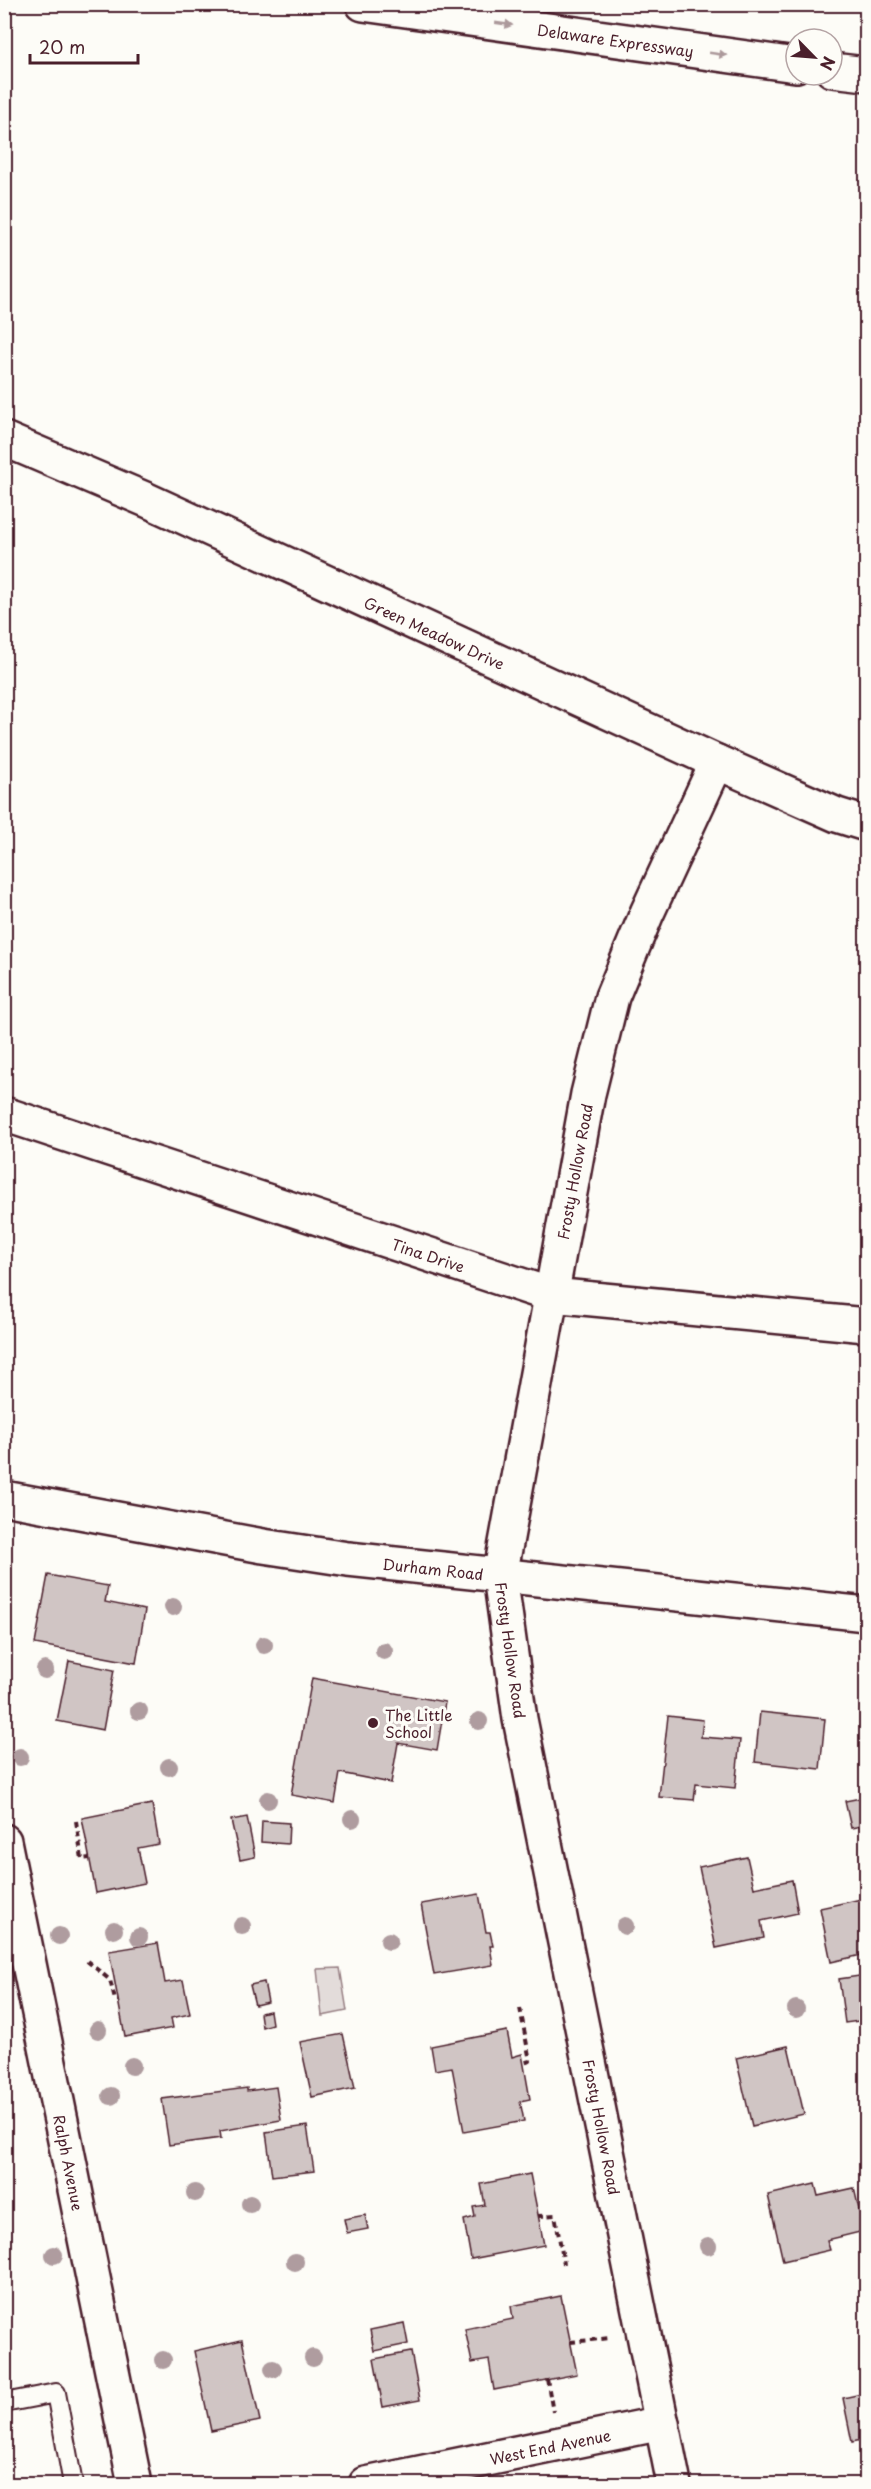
<svg xmlns="http://www.w3.org/2000/svg" width="871" height="2489" font-family="'Playpen Sans',sans-serif">
  <style>
    .green { fill: #e3dcda; stroke: #967e82; stroke-width: 1.5 }
    .building { fill: #d0c5c4; stroke: #4a1f2b; stroke-width: 1.5 }
    .lines { fill: none; stroke-linecap: round; stroke-linejoin: round }
    .service-casing { stroke: #4a1f2b; stroke-width: 22 }
    .minor-casing { stroke: #4a1f2b; stroke-width: 38 }
    .secondary-casing { stroke: #4a1f2b; stroke-width: 38 }
    .motorway-casing { stroke: #4a1f2b; stroke-width: 38 }
    .path { stroke: #4a1f2b; stroke-width: 4; stroke-dasharray: 6 4.5; stroke-linecap: butt }
    .service { stroke: #fdfcf7; stroke-width: 18 }
    .minor { stroke: #fdfcf7; stroke-width: 33 }
    .secondary { stroke: #fdfcf7; stroke-width: 33 }
    .motorway { stroke: #fdfcf7; stroke-width: 33 }
    .tree { fill: #af9c9f }
    .oneway { fill: #ac999b }
    .poi-dot { fill: #4a1f2b; stroke: #fdfcf7; stroke-width: 2 }
    .labels { text-anchor: middle; dominant-baseline: central; stroke-width: 6; stroke-linejoin: round; paint-order: stroke }
    .street-label { font-size: 15px; fill: #4a1f2b; stroke: #fdfcf7 }
    .poi-label { font-size: 15px; fill: #4a1f2b; stroke: #fdfcf7; text-anchor: start }
  </style>
  <rect width="100%" height="100%" fill="#fdfcf7"/>
  <filter id="ink" filterUnits="userSpaceOnUse"><feTurbulence type="fractalNoise" baseFrequency=".0167" numOctaves="2"/><feDisplacementMap in="SourceGraphic" scale="12" xChannelSelector="R" yChannelSelector="G"/><feConvolveMatrix kernelMatrix="1 2 1 2 8 2 1 2 1" color-interpolation-filters="sRGB"/></filter>
  <g filter="url(#ink)">
    <path class="green" d="M 340,1968 L 347,2011 L 322,2016 L 317,1969 Z"/>
    <path class="building" d="M 48,1575 L 108,1586 L 105,1602 L 145,1610 L 136,1663 L 35,1644 Z
      M 69,1661 L 114,1670 L 103,1730 L 57,1721 Z
      M 312,1678 L 445,1702 L 437,1750 L 398,1743 L 391,1783 L 340,1773 L 335,1803 L 291,1795 Z
      M 760,1712 L 825,1719 L 820,1769 L 755,1762 Z
      M 668,1716 L 703,1720 L 701,1737 L 740,1740 L 735,1788 L 696,1784 L 694,1800 L 659,1797 Z
      M 866,1797 L 866,1825 L 851,1828 L 845,1801 Z
      M 152,1804 L 159,1844 L 138,1848 L 145,1883 L 96,1893 L 82,1818 Z
      M 247,1817 L 255,1857 L 240,1860 L 231,1820 Z
      M 262,1821 L 289,1823 L 288,1844 L 261,1842 Z
      M 747,1857 L 754,1888 L 792,1880 L 798,1913 L 761,1921 L 764,1938 L 716,1948 L 699,1867 Z
      M 479,1894 L 486,1932 L 490,1932 L 493,1946 L 490,1946 L 493,1965 L 434,1975 L 421,1904 Z
      M 866,1898 L 866,1954 L 831,1962 L 820,1908 Z
      M 158,1943 L 165,1983 L 183,1980 L 190,2014 L 171,2018 L 173,2028 L 125,2037 L 109,1951 Z
      M 866,1975 L 866,2020 L 845,2023 L 839,1979 Z
      M 264,1982 L 268,2002 L 255,2005 L 250,1985 Z
      M 270,2011 L 272,2024 L 262,2027 L 260,2013 Z
      M 507,2031 L 512,2057 L 522,2054 L 530,2099 L 520,2101 L 524,2121 L 464,2132 L 452,2067 L 435,2070 L 431,2046 Z
      M 343,2034 L 355,2088 L 312,2097 L 300,2042 Z
      M 788,2046 L 804,2114 L 752,2126 L 736,2058 Z
      M 276,2087 L 281,2120 L 220,2131 L 221,2138 L 169,2145 L 162,2099 L 247,2088 L 247,2091 Z
      M 307,2126 L 314,2171 L 272,2176 L 266,2132 Z
      M 530,2174 L 544,2245 L 471,2259 L 464,2220 L 475,2217 L 473,2207 L 485,2205 L 481,2184 Z
      M 815,2184 L 818,2196 L 854,2188 L 864,2231 L 827,2240 L 830,2250 L 783,2261 L 768,2195 Z
      M 365,2215 L 368,2229 L 347,2233 L 344,2219 Z
      M 561,2296 L 577,2374 L 494,2390 L 489,2360 L 472,2363 L 465,2329 L 513,2319 L 511,2306 Z
      M 404,2323 L 408,2344 L 374,2351 L 370,2330 Z
      M 242,2340 L 260,2421 L 211,2431 L 194,2351 Z
      M 411,2352 L 420,2400 L 383,2407 L 374,2359 Z
      M 866,2393 L 866,2439 L 852,2442 L 843,2398 Z"/>
    <g class="lines">
      <defs>
        <path id="service" d="M 4,2403 L 56,2393 L 73,2484"/>
        <g id="minor">
          <path id="s1" d="M 4,439 L 147,500 L 717,762 L 837,815 L 866,824"/>
          <path id="s2" d="M 4,1114 L 551,1295 L 866,1325"/>
          <path id="s3" d="M 4,1841 L 135,2484"/>
          <path id="s4" d="M 366,2484 L 662,2423"/>
          <path id="s5" d="M 674,2484 L 520,1719 L 500,1576 L 588,1094 L 612,997 L 647,913 L 717,762"/>
        </g>
        <g id="secondary">
          <path id="s6" d="M 4,1498 L 263,1546 L 348,1559 L 866,1614"/>
        </g>
        <g id="motorway">
          <path id="s7" d="M 363,4 L 796,65"/>
          <path d="M 832,70 L 866,74"/>
        </g>
      </defs>
      <use href="#service" class="service-casing"/>
      <use href="#minor" class="minor-casing"/>
      <use href="#secondary" class="secondary-casing"/>
      <use href="#motorway" class="motorway-casing"/>
      <path class="path" d="M 76,1821 L 82,1859 L 90,1858
        M 87,1961 L 110,1980 L 115,2000 L 118,2000
        M 520,2008 L 530,2061 L 523,2063
        M 538,2216 L 555,2215 L 564,2264
        M 570,2342 L 611,2338
        M 547,2379 L 553,2412"/>
      <use href="#service" class="service"/>
      <use href="#minor" class="minor"/>
      <use href="#secondary" class="secondary"/>
      <use href="#motorway" class="motorway"/>
    </g>
    <g class="tree">
      <circle cx="173" cy="1607" r="9"/>
      <circle cx="264" cy="1645" r="9"/>
      <circle cx="384" cy="1651" r="9"/>
      <circle cx="45" cy="1670" r="9"/>
      <circle cx="139" cy="1711" r="9"/>
      <circle cx="479" cy="1721" r="9"/>
      <circle cx="20" cy="1757" r="9"/>
      <circle cx="169" cy="1767" r="9"/>
      <circle cx="268" cy="1800" r="9"/>
      <circle cx="352" cy="1819" r="9"/>
      <circle cx="242" cy="1926" r="9"/>
      <circle cx="625" cy="1926" r="9"/>
      <circle cx="114" cy="1930" r="9"/>
      <circle cx="59" cy="1936" r="9"/>
      <circle cx="139" cy="1937" r="9"/>
      <circle cx="389" cy="1941" r="9"/>
      <circle cx="796" cy="2009" r="9"/>
      <circle cx="98" cy="2030" r="9"/>
      <circle cx="132" cy="2066" r="9"/>
      <circle cx="111" cy="2096" r="9"/>
      <circle cx="195" cy="2193" r="9"/>
      <circle cx="250" cy="2204" r="9"/>
      <circle cx="708" cy="2246" r="9"/>
      <circle cx="54" cy="2255" r="9"/>
      <circle cx="295" cy="2262" r="9"/>
      <circle cx="313" cy="2358" r="9"/>
      <circle cx="163" cy="2360" r="9"/>
      <circle cx="273" cy="2369" r="9"/>
    </g>
    <defs><path id="oneway-solid" d="M-6-.8H1V-3.2L6.5 0L1 3.2V.8H-6Z" transform="scale(1.5)"/></defs>
    <g class="oneway">
      <use href="#oneway-solid" transform="translate(504 24) rotate(8)"/>
      <use href="#oneway-solid" transform="translate(718 54) rotate(8)"/>
    </g>
  </g>
  <circle class="poi-dot" cx="373" cy="1723" r="6"/>
  <g class="labels">
    <g class="street-label">
      <text stroke="none"><textPath href="#s7" startOffset="255">Delaware Expressway</textPath></text>
      <text stroke="none"><textPath href="#s1" startOffset="472">Green Meadow Drive</textPath></text>
      <text stroke="none"><textPath href="#s5" startOffset="1336">Frosty Hollow Road</textPath></text>
      <text stroke="none"><textPath href="#s2" startOffset="447">Tina Drive</textPath></text>
      <text stroke="none"><textPath href="#s6" startOffset="435">Durham Road</textPath></text>
      <text transform="translate(511 1650) rotate(82)">Frosty Hollow Road</text>
      <text transform="translate(602 2127) rotate(79)">Frosty Hollow Road</text>
      <text stroke="none"><textPath href="#s3" startOffset="328">Ralph Avenue</textPath></text>
      <text stroke="none"><textPath href="#s4" startOffset="188">West End Avenue</textPath></text>
    </g>
    <g class="poi-label">
      <text x="385" y="1714">The Little<tspan x="385" dy="17">School</tspan></text>
    </g>
  </g>
  <rect width="871" height="2489" fill="none" stroke="#fdfcf7" stroke-width="24"/>
  <rect x="12" y="12" width="847" height="2465" fill="none" stroke="#4a1f2b" stroke-width="2" filter="url(#ink)"/>
  <g transform="translate(814 57) rotate(115)"><circle r="28" fill="#fdfcf7" stroke="#b5a4a5" stroke-width="1.5"/>
  <path d="M0-4.5L10 22L0 15L-10 22Z" fill="#4a1f2b"/>
  <text y="-9" font-size="16" font-weight="bold" text-anchor="middle" fill="#4a1f2b">N</text>
  </g>
  <path d="M30 54v9h108v-9" fill="none" stroke="#4a1f2b" stroke-width="3"/>
  <text x="39" y="54" font-size="18" fill="#4a1f2b" stroke="#fdfcf7" stroke-width="4.5" paint-order="stroke">20 m</text>
</svg>
